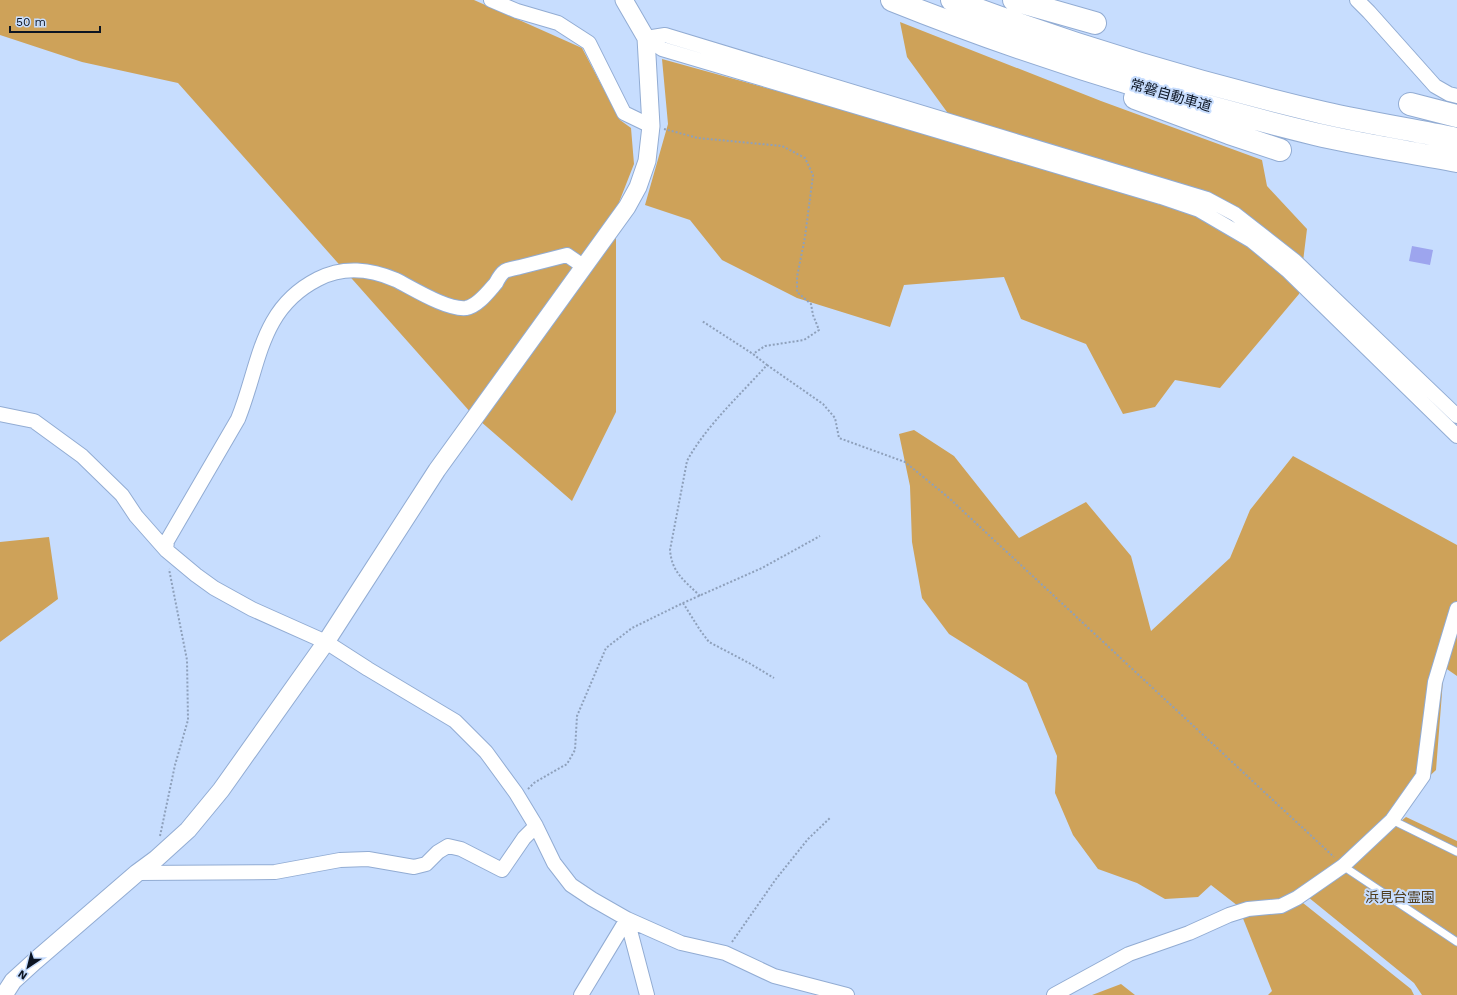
<svg xmlns="http://www.w3.org/2000/svg" width="1457" height="995" font-family="'Work Sans','Noto Sans JP',sans-serif">
  <style>
    .green { fill: #cea259 }
    .building { fill: #9da5ee }
    .lines { fill: none; stroke-linecap: round; stroke-linejoin: round }
    .service-casing { stroke: #92acd3; stroke-width: 9 }
    .minor-casing { stroke: #92acd3; stroke-width: 16 }
    .tertiary-casing { stroke: #92acd3; stroke-width: 19 }
    .motorway-casing { stroke: #92acd3; stroke-width: 24 }
    .path { stroke: #8ea0bb; stroke-width: 2; stroke-dasharray: 2 2; stroke-linecap: butt }
    .service { stroke: #fff; stroke-width: 7 }
    .minor { stroke: #fff; stroke-width: 14 }
    .tertiary { stroke: #fff; stroke-width: 17 }
    .motorway { stroke: #fff; stroke-width: 22 }
    .labels { text-anchor: middle; dominant-baseline: central; stroke-width: 4; stroke-linejoin: round; paint-order: stroke }
    .street-label { font-size: 14px; fill: #0c1523; stroke: #c7ddfe }
    .park-label { font-size: 14px; fill: #4e3b1b; stroke: #c7ddfe }
  </style>
  <rect width="100%" height="100%" fill="#c7ddfe"/>
  <path class="green" d="M 0,0 L 474,0 L 582,48 L 620,120 L 631,128 L 634,164 L 616,210 L 616,412 L 572,501 L 472,414 L 178,83 L 82,62 L 0,35 Z
    M 900,22 L 1101,101 L 1262,160 L 1267,186 L 1307,229 L 1299,294 L 1220,388 L 1175,380 L 1155,407 L 1123,414 L 1086,344 L 1021,319 L 1004,277 L 904,285 L 890,327 L 797,298 L 722,260 L 690,220 L 645,205 L 668,124 L 662,59 L 944,137 L 947,112 L 907,57 Z
    M 914,430 L 954,456 L 1019,538 L 1086,502 L 1131,556 L 1151,631 L 1230,558 L 1250,510 L 1293,456 L 1457,545 L 1457,676 L 1444,667 L 1436,770 L 1298,899 L 1411,989 L 1414,995 L 1268,995 L 1272,991 L 1238,906 L 1211,885 L 1198,897 L 1165,899 L 1137,883 L 1098,869 L 1073,835 L 1055,793 L 1057,756 L 1027,683 L 949,634 L 922,598 L 912,542 L 910,486 L 899,434 Z
    M 49,537 L 58,599 L 0,642 L 0,542 Z
    M 1406,817 L 1457,841 L 1457,995 L 1422,995 L 1414,983 L 1308,897 Z
    M 1121,984 L 1135,995 L 1092,995 Z"/>
  <path class="building" d="M 1412,246 L 1433,250 L 1430,265 L 1409,261 Z"/>
  <g class="lines">
    <defs>
      <path id="service" d="M 1392,820 L 1457,852
        M 1343,866 L 1457,942"/>
      <path id="minor" d="M 491,0 L 517,11 L 558,23 L 589,43 L 624,113 L 651,126
        M 1357,0 L 1369,12 L 1435,86 L 1449,94 L 1457,96
        M 646,38 L 662,49 L 1161,197 L 1199,210 L 1252,241 L 1287,270 L 1457,436
        M 646,38 L 665,35 L 1207,199 L 1235,214 L 1295,261 L 1457,416
        M 0,414 L 34,421 L 82,456 L 122,495 L 136,516 L 166,550 L 196,575 L 214,588 L 252,609 L 326,642 L 368,669 L 455,721 L 486,752 L 516,793 L 536,826 L 554,863 L 571,885 L 592,899 L 627,919 L 681,943 L 725,953 L 774,976 L 847,995
        M 166,550 L 167,541 L 238,419 C 260,365 259,309 318,279 C 343,266 371,269 396,280 C 414,289 447,310 466,308 C 478,306 489,291 496,283 C 498,279 502,273 505,271 C 509,269 516,268 520,267 C 536,263 551,259 567,255 L 583,266
        M 137,873 L 275,872 L 340,860 L 368,859 L 414,867 L 426,864 L 438,852 L 448,846 L 461,849 L 502,870 L 524,838 L 536,826
        M 627,919 L 647,995
        M 581,995 L 627,919
        M 1054,995 L 1129,954 L 1189,933 L 1229,915 L 1248,909 L 1281,906 L 1297,898 L 1343,866 L 1392,820 L 1423,776 L 1435,682 L 1457,609"/>
      <path id="tertiary" d="M 4,995 L 13,981 L 35,961 L 137,873 L 156,859 L 188,830 L 221,790 L 326,642 L 437,470 L 627,207 L 638,187 L 647,161 L 651,126 L 646,38 L 624,0"/>
      <path id="motorway" d="M 892,0 C 1029,55 1171,99 1315,134 C 1362,145 1410,152 1457,161
        M 952,0 C 1073,46 1197,83 1324,113 C 1368,123 1413,130 1457,139
        M 1014,0 L 1095,23
        M 1135,98 L 1229,133 L 1280,150
        M 1410,104 L 1457,116"/>
    </defs>
    <use href="#service" class="service-casing"/>
    <use href="#minor" class="minor-casing"/>
    <use href="#tertiary" class="tertiary-casing"/>
    <use href="#motorway" class="motorway-casing"/>
    <path class="path" d="M 664,129 L 698,138 L 782,146 L 805,158 L 813,175 L 805,237 L 797,277 L 797,292 L 811,304 L 813,315 L 819,330 L 804,340 L 765,346 L 753,354
      M 767,365 L 823,404 L 835,418 L 839,438 L 905,462 L 949,498 L 1334,857
      M 700,596 C 684,580 672,573 670,550 L 687,461 C 705,427 741,394 767,365 L 753,354 L 702,321
      M 683,603 L 700,630 L 709,642 L 749,663 L 774,678
      M 528,789 L 534,783 L 551,773 L 567,764 L 575,750 L 577,716 L 606,648 L 632,628 L 683,603 L 762,568 L 820,536
      M 160,836 L 175,765 L 188,720 L 187,660 L 169,569
      M 732,942 L 776,879 L 808,839 L 831,817"/>
    <use href="#service" class="service"/>
    <use href="#minor" class="minor"/>
    <use href="#tertiary" class="tertiary"/>
    <use href="#motorway" class="motorway"/>
  </g>
  <g class="labels">
    <g class="street-label">
      <text transform="translate(1171 95) rotate(16)">常磐自動車道</text>
    </g>
    <g class="park-label">
      <text x="1400" y="897">浜見台霊園</text>
    </g>
  </g>
  <g transform="translate(28 967) rotate(215)" stroke="#c7ddfe" stroke-width="3" paint-order="stroke">
  <path d="M0-3L7 15L0 10L-7 15Z" fill="#0c1523"/>
  <text y="-6" font-size="11" font-weight="bold" text-anchor="middle" fill="#0c1523">N</text>
  </g>
  <path d="M10 26v6h90v-6" fill="none" stroke="#0c1523" stroke-width="2"/>
  <text x="16" y="26" font-size="12" fill="#0c1523" stroke="#c7ddfe" stroke-width="3" paint-order="stroke">50 m</text>
</svg>
